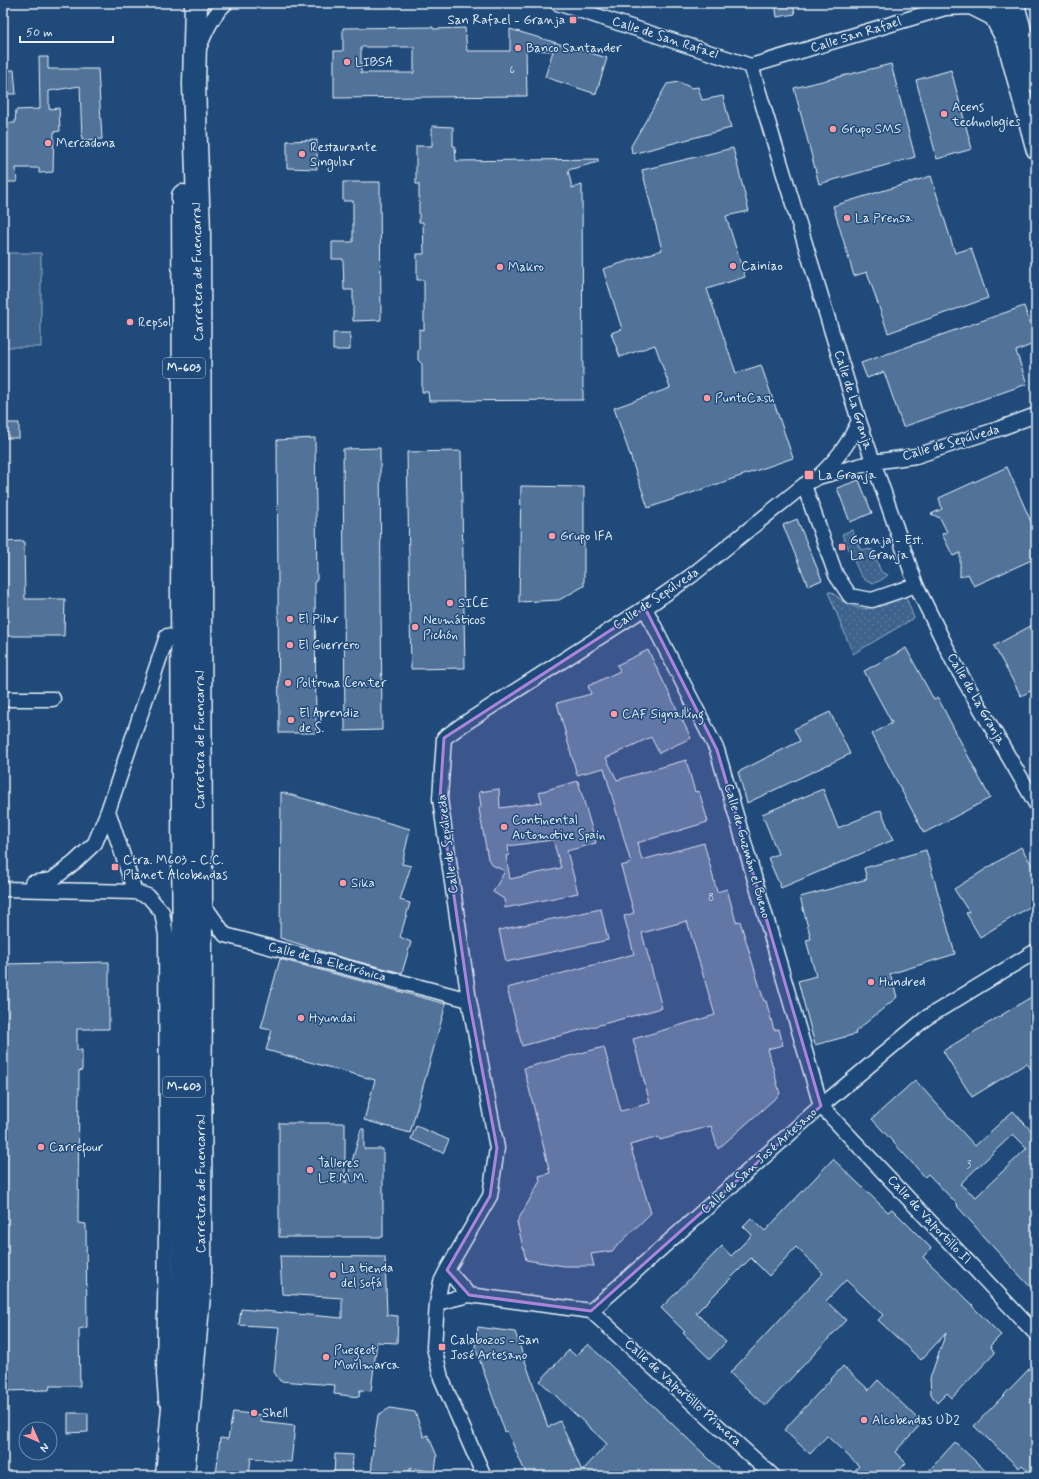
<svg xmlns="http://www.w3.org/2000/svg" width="1039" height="1479" font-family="Mynerve,sans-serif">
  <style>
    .park { fill: url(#park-dots); stroke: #92aac2 }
    .pitch { fill: #3c628c; stroke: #92aac2 }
    .building { fill: #517399; stroke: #e8f1f8; fill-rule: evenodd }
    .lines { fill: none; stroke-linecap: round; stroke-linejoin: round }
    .street-casing { stroke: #e8f1f8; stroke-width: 17 }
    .secondary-casing { stroke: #e8f1f8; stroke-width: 22 }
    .highway-casing { stroke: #e8f1f8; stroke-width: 25 }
    .street { stroke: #1f4a7a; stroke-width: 14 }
    .secondary { stroke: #1f4a7a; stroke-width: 19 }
    .highway { stroke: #1f4a7a; stroke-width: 22 }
    .marked { fill: #ac85d9; fill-opacity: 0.2; stroke: #ac85d9; stroke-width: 3; stroke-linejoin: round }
    .poi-dot { fill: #ff9aa2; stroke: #1f4a7a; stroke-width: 1.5 }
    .labels { text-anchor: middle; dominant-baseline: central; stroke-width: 3; stroke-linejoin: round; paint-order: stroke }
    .number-label { font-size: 11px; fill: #c2d2e0 }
    .shield { fill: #1f4a7a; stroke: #acbfd2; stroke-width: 1 }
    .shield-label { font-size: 12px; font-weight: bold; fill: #e8f1f8 }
    .poi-label { font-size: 13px; fill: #e8f1f8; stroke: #1f4a7a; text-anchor: start }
    .street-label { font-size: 13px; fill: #e8f1f8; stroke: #1f4a7a }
  </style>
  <defs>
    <pattern id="park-dots" width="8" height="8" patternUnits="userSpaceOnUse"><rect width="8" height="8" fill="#3c628c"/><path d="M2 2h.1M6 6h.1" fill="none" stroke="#58799d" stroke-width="1.8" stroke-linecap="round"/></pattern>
  </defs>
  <rect width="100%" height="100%" fill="#1f4a7a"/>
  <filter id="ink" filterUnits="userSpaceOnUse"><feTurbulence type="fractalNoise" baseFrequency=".025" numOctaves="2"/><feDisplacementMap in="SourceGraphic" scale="8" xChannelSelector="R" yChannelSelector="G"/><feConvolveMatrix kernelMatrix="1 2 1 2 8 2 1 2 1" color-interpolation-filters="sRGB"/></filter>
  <g filter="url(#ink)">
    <path class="park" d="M 852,530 L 860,549 L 873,550 L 881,572 L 888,575 C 878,584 868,587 860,574 L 842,534 Z
      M 828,592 L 832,592 C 859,618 875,608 906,597 L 914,618 L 853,654 Z"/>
    <path class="pitch" d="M 3,253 L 41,253 L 41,347 L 3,347 Z"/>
    <path class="building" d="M 775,3 L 793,3 L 795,14 L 777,17 Z
      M 433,27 L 433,29 L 465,28 L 467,51 L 510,51 L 510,29 L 607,58 L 596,94 L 545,77 L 553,51 L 526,50 L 527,96 L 334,98 L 334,51 L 343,51 L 343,28 ZM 361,47 L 414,47 L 414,73 L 361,73 Z
      M 39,57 L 48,57 L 48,69 L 98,69 L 102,139 L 82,140 L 80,86 L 49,91 L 49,109 L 59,108 L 60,131 L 54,132 L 53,172 L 39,173 L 39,168 L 16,168 L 17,182 L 3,182 L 3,123 L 15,123 L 16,110 L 40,109 Z
      M 891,64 L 915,157 L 819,184 L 794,88 Z
      M 3,70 L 14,70 L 16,94 L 3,94 Z
      M 951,70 L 972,149 L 937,159 L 916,80 Z
      M 679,82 L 692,88 L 698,87 L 702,100 L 723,96 L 731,128 L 632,154 L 631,146 L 667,84 Z
      M 432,126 L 453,127 L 453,146 L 455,146 L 456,161 L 598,159 L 598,162 L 568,170 L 572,188 L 582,185 L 583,400 L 429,401 L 428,392 L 422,392 L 422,364 L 418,360 L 418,351 L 419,350 L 419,329 L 424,330 L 424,280 L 417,280 L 417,254 L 424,254 L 423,222 L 419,222 L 419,184 L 416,184 L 416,146 L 432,146 Z
      M 317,140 L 317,169 L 287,168 L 287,141 Z
      M 733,148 L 749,211 L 726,216 L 745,277 L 707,289 L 736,373 L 761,365 L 793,458 L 648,508 L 614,408 L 670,388 L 655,345 L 620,357 L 611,333 L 622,329 L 603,269 L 662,250 L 642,170 Z
      M 931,176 L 955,253 L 971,248 L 988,298 L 888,333 L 867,272 L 854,276 L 833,206 Z
      M 343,182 L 380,182 L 381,320 L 353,321 L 353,290 L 344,290 L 343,259 L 332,259 L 332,242 L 353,242 L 353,201 L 343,201 Z
      M 1024,306 L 1036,340 L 1036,343 L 1016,351 L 1027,384 L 903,427 L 884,372 L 867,378 L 861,363 Z
      M 333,333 L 350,333 L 350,350 L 333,350 Z
      M 3,423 L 19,423 L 19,438 L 3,438 Z
      M 315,438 L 317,580 L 315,581 L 316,733 L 279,733 L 277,440 Z
      M 380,448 L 382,730 L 345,731 L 343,449 Z
      M 461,451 L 465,668 L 411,669 L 407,452 Z
      M 1007,467 L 1036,533 L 1036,558 L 974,586 L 968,574 L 960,577 L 960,553 L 953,556 L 942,534 L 947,532 L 940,518 L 931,514 L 942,509 L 939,498 Z
      M 859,480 L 872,513 L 850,522 L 837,488 Z
      M 521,486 L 584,487 L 584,586 L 559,600 L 519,602 Z
      M 797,519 L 822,580 L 808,586 L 783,525 Z
      M 24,541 L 25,599 L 65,599 L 64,636 L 3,636 L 3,542 Z
      M 1036,623 L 1036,688 L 1021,696 L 994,646 Z
      M 906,648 L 934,700 L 938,698 L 990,798 L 924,833 L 872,734 L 892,723 L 864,671 Z
      M 648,650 L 691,738 L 659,753 L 651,737 L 606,758 L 617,780 L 686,760 L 695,792 L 699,791 L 708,822 L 637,843 L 642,860 L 704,843 L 717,892 L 727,889 L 736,922 L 740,921 L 764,1001 L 766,1001 L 774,1030 L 779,1029 L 783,1045 L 768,1049 L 780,1094 L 718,1149 L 711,1126 L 660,1140 L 659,1137 L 630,1145 L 651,1213 L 612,1251 L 591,1254 L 594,1266 L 564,1266 L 526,1260 L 517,1222 L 540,1181 L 539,1176 L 550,1173 L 524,1068 L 604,1047 L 621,1111 L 650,1103 L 633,1039 L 715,1015 L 687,921 L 642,933 L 662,1008 L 522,1046 L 507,988 L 634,954 L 624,916 L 634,913 L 621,866 L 631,863 L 604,768 L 577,775 L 557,703 L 591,694 L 588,686 L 620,671 L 617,665 Z
      M 830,712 L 850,754 L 747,803 L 738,772 L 800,741 L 794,729 Z
      M 578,781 L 596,843 L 567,851 L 578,893 L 505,908 L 504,899 L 493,892 L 505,871 L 492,865 L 488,859 L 479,809 L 481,806 L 479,792 L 499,789 L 500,808 L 542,802 L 539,792 ZM 553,840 L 561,868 L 510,879 L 506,856 L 509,855 L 508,846 Z
      M 823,789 L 838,828 L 881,810 L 893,840 L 781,888 L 768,858 L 778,854 L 762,814 Z
      M 281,792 L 410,829 L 402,864 L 411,866 L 400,900 L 410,903 L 400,937 L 411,942 L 402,973 L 340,957 L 280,938 Z
      M 1021,847 L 1036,872 L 1036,903 L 980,937 L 966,913 L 969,912 L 954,889 Z
      M 926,850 L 955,954 L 890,974 L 897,997 L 855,1032 L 856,1034 L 815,1045 L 798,981 L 816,976 L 806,940 L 811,939 L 800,897 L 867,879 L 864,868 Z
      M 601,909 L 608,940 L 506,962 L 499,930 Z
      M 280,959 L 446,1004 L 410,1133 L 364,1120 L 375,1080 L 266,1050 L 272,1030 L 261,1028 Z
      M 109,962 L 109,1029 L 77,1029 L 77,1050 L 82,1050 L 82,1070 L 79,1071 L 78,1223 L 86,1224 L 87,1327 L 79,1329 L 80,1386 L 50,1386 L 49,1390 L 3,1391 L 3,964 Z
      M 1036,994 L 1036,1077 L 1027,1063 L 972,1097 L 943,1051 Z
      M 915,1080 L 975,1146 L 1013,1111 L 1036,1136 L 1036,1293 L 980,1233 L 981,1233 L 957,1206 L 958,1205 L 928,1174 L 925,1177 L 872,1119 ZM 1013,1134 L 1027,1148 L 976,1197 L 960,1184 Z
      M 279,1123 L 345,1123 L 345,1182 L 346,1183 L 361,1129 L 364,1129 L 364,1149 L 383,1149 L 383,1237 L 279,1237 Z
      M 416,1126 L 449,1140 L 443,1153 L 411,1139 Z
      M 833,1159 L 888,1212 L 892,1209 L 931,1248 L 923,1257 L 973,1305 L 972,1306 L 1001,1335 L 990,1346 L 995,1353 L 952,1398 L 947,1393 L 937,1403 L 931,1394 L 930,1378 L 946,1333 L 921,1360 L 878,1320 L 883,1315 L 846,1280 L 826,1301 L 846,1320 L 765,1406 L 730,1373 L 823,1273 L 796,1247 L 769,1276 L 751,1258 L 696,1313 L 726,1342 L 710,1359 L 683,1333 L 685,1332 L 661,1308 L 722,1246 L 731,1256 L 752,1235 L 743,1226 L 751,1218 L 765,1231 Z
      M 280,1256 L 385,1257 L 387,1315 L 398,1316 L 397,1343 L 377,1342 L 371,1391 L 360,1390 L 359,1397 L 334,1394 L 335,1385 L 280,1381 L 274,1372 L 279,1327 L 239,1325 L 241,1309 L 342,1318 L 342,1298 L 282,1294 Z
      M 478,1327 L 515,1332 L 548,1427 L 560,1421 L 582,1471 L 607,1444 L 540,1381 L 569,1350 L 576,1356 L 588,1344 L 727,1476 L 527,1476 L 507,1431 L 505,1432 L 475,1347 Z
      M 843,1366 L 869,1390 L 878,1380 L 922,1423 L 895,1452 L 906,1463 L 894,1476 L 849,1476 L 859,1466 L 827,1436 L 810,1454 L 784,1430 Z
      M 1030,1368 L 1036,1373 L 1036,1476 L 1034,1476 L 1022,1465 L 1019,1468 L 974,1426 Z
      M 390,1408 L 415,1412 L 424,1437 L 428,1435 L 437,1456 L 435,1472 L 410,1468 L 410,1476 L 371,1476 L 372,1463 L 371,1463 L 378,1415 Z
      M 233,1412 L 262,1415 L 261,1422 L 295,1426 L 291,1462 L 251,1458 L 249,1476 L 216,1476 L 220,1438 L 228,1439 Z
      M 68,1413 L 88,1413 L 88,1432 L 68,1433 Z
      M 955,1442 L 991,1476 L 924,1476 Z
      M 335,1454 L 353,1455 L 352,1476 L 334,1476 Z"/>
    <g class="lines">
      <defs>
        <path id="street" d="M 557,3 L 751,66
          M 199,48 C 205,32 213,14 226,3
          M 751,66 L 859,421 L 916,585 L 953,661 L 1036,804
          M 751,66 L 945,8 L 970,7 L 992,18 L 1003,39
          M 818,477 C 837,459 848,445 859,421
          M 804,485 L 836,575 L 850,596 L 872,600 L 916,585
          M 645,608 L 717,750 L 821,1106 L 1036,1334
          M 3,699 L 53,699
          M 108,811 L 135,892
          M 32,883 L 52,880 L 75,862 L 95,843 L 108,811 L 167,636
          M 3,889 L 135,892 L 148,896 L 162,912 L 166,935 L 167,1161 L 164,1374 L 166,1400
          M 201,901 L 225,935 L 469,1000
          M 447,1270 L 469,1295
          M 437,1303 L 469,1295 L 591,1311 L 821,1106 L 926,1018 L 1036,951
          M 591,1311 L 773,1476
          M 484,1476 L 441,1378 L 434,1347 L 437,1303 L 441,1282 L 447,1270 L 490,1196 L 497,1148 L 469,1000 L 440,799 L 444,738 L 462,725 L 645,608 L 691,576 L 804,485 L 818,477 L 873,462 L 916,456 L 1001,428 L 1036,415"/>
        <path id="secondary" d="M 1000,3 L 1010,53 L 1036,149
          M 1014,3 L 1036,82"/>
        <path id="highway" d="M 167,1476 L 183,1293 L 184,1012 L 182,589 L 184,418 L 183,196
          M 183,1476 L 200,1284 L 201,900 L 199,233 L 194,84 L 196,3"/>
      </defs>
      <use href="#street" class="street-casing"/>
      <use href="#secondary" class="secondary-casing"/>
      <use href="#highway" class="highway-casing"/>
      <use href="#street" class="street"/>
      <use href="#secondary" class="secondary"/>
      <use href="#highway" class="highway"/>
    </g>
  </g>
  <path class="marked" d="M 645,608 L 717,750 L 821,1106 L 591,1311 L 469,1295 L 447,1270 L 490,1196 L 497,1148 L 469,1000 L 440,799 L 444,738 Z"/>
  <g class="poi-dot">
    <rect x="569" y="16" width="8" height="8" rx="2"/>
    <circle cx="518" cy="48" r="4"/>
    <circle cx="347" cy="62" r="4"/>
    <circle cx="944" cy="114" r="4"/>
    <circle cx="833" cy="129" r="4"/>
    <circle cx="48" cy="143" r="4"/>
    <circle cx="302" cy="154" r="4"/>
    <circle cx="847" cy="218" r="4"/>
    <circle cx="733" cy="266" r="4"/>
    <circle cx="500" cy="267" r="4"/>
    <circle cx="130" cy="322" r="4"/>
    <circle cx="707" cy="398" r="4"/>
    <rect x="804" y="470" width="10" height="10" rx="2"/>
    <circle cx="552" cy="536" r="4"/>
    <rect x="838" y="543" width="8" height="8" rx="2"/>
    <circle cx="450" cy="603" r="4"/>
    <circle cx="290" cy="619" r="4"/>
    <circle cx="415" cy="627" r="4"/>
    <circle cx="290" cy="645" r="4"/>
    <circle cx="288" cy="683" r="4"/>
    <circle cx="614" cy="714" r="4"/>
    <circle cx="291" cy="720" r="4"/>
    <circle cx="504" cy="827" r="4"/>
    <rect x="111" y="863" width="8" height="8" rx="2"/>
    <circle cx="343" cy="883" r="4"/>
    <circle cx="871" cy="982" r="4"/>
    <circle cx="301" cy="1018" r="4"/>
    <circle cx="41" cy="1147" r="4"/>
    <circle cx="310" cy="1170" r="4"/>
    <circle cx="333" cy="1275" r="4"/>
    <rect x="438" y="1343" width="8" height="8" rx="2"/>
    <circle cx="326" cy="1357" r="4"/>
    <circle cx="254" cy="1413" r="4"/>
    <circle cx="864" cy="1420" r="4"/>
  </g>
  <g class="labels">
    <g class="number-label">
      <text x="512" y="70">6</text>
      <text x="711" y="898">8</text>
      <text x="969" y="1165">3</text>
    </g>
    <g class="shield">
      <rect x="163" y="358" width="42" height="20" rx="3"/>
      <rect x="163" y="1077" width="42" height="20" rx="3"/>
    </g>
    <g class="shield-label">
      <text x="184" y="368">M-603</text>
      <text x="184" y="1087">M-603</text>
    </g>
    <g class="poi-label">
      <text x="565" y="20" text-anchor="end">San Rafael - Granja</text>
      <text x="526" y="48">Banco Santander</text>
      <text x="355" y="62">LIBSA</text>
      <text x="952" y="107">Acens<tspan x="952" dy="15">technologies</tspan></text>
      <text x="841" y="129">Grupo SMS</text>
      <text x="56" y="143">Mercadona</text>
      <text x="310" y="147">Restaurante<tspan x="310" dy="15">Singular</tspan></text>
      <text x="855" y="218">La Prensa</text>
      <text x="741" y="266">Cainiao</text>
      <text x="508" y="267">Makro</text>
      <text x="138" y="322">Repsol</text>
      <text x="715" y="398">PuntoCash</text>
      <text x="818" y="475">La Granja</text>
      <text x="560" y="536">Grupo IFA</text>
      <text x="850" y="540">Granja - Est.<tspan x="850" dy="15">La Granja</tspan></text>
      <text x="458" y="603">SICE</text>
      <text x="298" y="619">El Pilar</text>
      <text x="423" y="620">Neumáticos<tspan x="423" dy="15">Pichón</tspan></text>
      <text x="298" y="645">El Guerrero</text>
      <text x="296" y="683">Poltrona Center</text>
      <text x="299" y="713">El Aprendiz<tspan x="299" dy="15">de S.</tspan></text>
      <text x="622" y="714">CAF Signalling</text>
      <text x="512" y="820">Continental<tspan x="512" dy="15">Automotive Spain</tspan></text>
      <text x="123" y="860">Ctra. M603 - C.C.<tspan x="123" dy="15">Planet Alcobendas</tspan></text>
      <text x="351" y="883">Sika</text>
      <text x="879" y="982">Hundred</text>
      <text x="309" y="1018">Hyundai</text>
      <text x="49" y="1147">Carrefour</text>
      <text x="318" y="1163">Talleres<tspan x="318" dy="15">L.E.M.M.</tspan></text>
      <text x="341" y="1268">La tienda<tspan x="341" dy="15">del sofá</tspan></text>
      <text x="450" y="1340">Calabozos - San<tspan x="450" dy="15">José Artesano</tspan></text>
      <text x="334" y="1350">Puegeot<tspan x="334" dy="15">Movilmarca</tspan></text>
      <text x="262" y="1413">Shell</text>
      <text x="872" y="1420">Alcobendas UD2</text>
    </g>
    <g class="street-label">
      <text transform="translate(856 35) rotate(-17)">Calle San Rafael</text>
      <text transform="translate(665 38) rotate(18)">Calle de San Rafael</text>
      <text transform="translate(198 272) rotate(-91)">Carretera de Fuencarral</text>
      <text transform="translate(853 400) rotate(73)">Calle de La Granja</text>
      <text transform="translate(951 443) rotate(-16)">Calle de Sepúlveda</text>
      <text transform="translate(656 599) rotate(-34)">Calle de Sepúlveda</text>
      <text transform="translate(976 699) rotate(60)">Calle de La Granja</text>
      <text transform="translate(200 740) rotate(-90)">Carretera de Fuencarral</text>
      <text transform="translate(448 844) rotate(-97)">Calle de Sepúlveda</text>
      <text transform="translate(747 851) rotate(74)">Calle de Guzmán el Bueno</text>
      <text transform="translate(327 962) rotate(15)">Calle de la Electrónica</text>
      <text transform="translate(759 1161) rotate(-42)">Calle de San José Artesano</text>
      <text transform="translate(201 1184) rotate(-90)">Carretera de Fuencarral</text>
      <text transform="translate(929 1220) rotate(47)">Calle de Valportillo II</text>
      <text transform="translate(683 1393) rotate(42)">Calle de Valportillo Primera</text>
    </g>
  </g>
  <rect width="1039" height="1479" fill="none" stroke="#1f4a7a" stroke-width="16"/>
  <rect x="8" y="8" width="1023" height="1463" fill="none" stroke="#e8f1f8" stroke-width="1.5" filter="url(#ink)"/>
  <g transform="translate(38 1441) rotate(135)"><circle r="19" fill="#1f4a7a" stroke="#6f8dac"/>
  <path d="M0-3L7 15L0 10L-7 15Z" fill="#ff9aa2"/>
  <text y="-6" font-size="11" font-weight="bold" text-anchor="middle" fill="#e8f1f8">N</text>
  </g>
  <path d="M20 36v6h93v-6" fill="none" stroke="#e8f1f8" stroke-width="2"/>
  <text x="26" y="36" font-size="12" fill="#e8f1f8" stroke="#1f4a7a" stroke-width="3" paint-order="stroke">50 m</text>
</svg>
